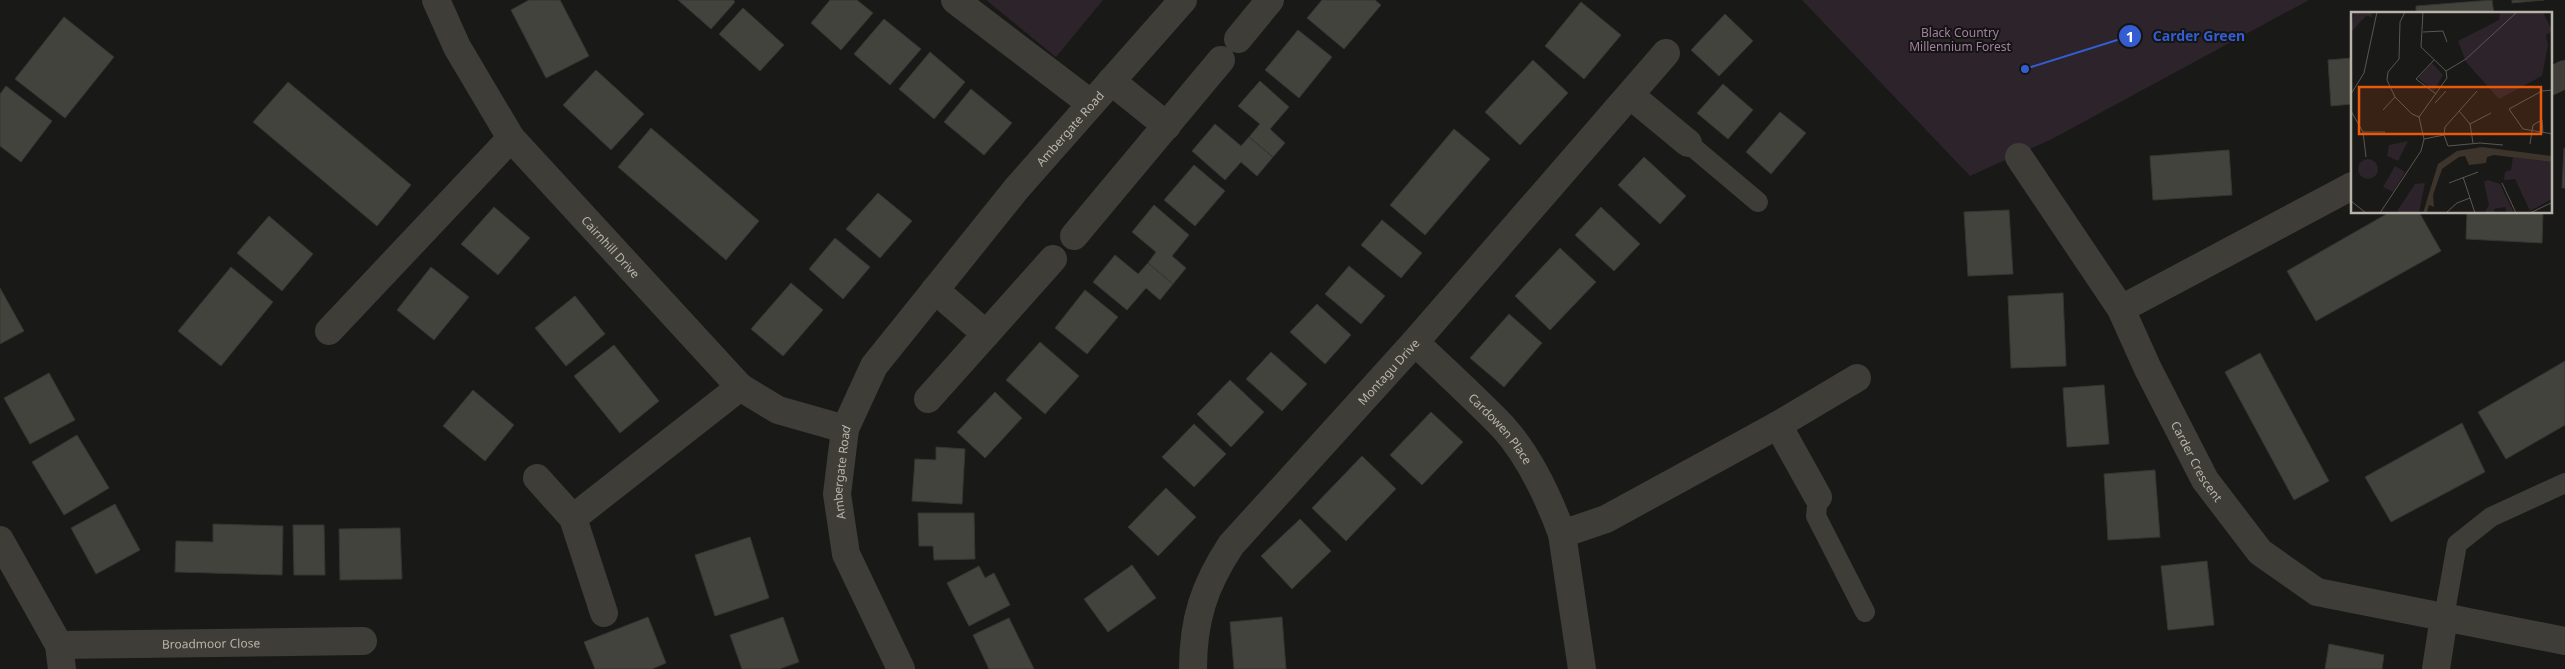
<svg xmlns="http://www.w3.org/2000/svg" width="2565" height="669" font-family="'Noto Sans',sans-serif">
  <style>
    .green { fill: #2c232b }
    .building { fill: #43433e; stroke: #353531 }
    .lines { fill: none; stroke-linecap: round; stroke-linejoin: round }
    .service { stroke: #3e3d38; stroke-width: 20 }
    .minor { stroke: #3e3d38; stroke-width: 28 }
    .tertiary { stroke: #3e3d38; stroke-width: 28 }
    .labels { text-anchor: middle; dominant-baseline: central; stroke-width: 4; stroke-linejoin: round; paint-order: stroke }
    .park-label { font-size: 12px; fill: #a47fa2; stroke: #141412 }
    .street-label { font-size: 12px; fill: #b9b4a9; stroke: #141412 }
    .inset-road { fill: none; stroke: #595751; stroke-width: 1 }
    .view { fill: #e8590c; fill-opacity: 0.15; stroke: #e8590c; stroke-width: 2.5 }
    .inset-edge { fill: none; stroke: #b9b4a9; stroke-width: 2.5 }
    .leader { fill: none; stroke: #345dd1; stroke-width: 2 }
    .callout-dot { fill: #345dd1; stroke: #141412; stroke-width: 2 }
    .mark-label { font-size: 15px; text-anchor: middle; font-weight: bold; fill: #fff }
    .callout-label { font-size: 14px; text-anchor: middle; font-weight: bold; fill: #345dd1; stroke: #141412; stroke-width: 4; stroke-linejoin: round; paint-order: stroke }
  </style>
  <rect width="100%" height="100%" fill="#191917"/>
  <path class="green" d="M 986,0 L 1103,0 L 1056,57 Z
    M 1802,0 L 2309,0 L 2052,139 L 1970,176 Z"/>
  <path class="building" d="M 529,0 L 560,0 L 589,56 L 546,78 L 511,10 Z
    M 678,0 L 733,0 L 735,2 L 711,29 Z
    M 830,0 L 857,0 L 873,13 L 841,50 L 811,23 Z
    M 1322,0 L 1375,0 L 1381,5 L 1344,49 L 1307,18 Z
    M 2492,0 L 2494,14 L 2416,14 L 2416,6 Z
    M 2512,0 L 2544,0 L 2512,3 Z
    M 1581,2 L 1621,35 L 1584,79 L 1545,46 Z
    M 743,8 L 784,45 L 760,71 L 719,34 Z
    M 1725,14 L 1753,41 L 1719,76 L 1691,50 Z
    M 64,17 L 114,57 L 65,118 L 15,79 Z
    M 884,19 L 921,49 L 890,85 L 854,54 Z
    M 1298,30 L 1332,57 L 1299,98 L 1265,70 Z
    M 930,52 L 965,82 L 934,119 L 899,89 Z
    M 2352,58 L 2352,104 L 2331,106 L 2328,60 Z
    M 1533,60 L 1568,93 L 1520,145 L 1485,112 Z
    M 596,70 L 644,114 L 611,150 L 563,105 Z
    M 1260,81 L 1289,107 L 1270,129 L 1285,143 L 1273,157 L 1249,137 L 1260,124 L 1238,106 Z
    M 288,82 L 411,185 L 377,226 L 253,122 Z
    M 1723,84 L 1753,110 L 1728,139 L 1697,113 Z
    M 6,86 L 52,121 L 21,162 L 0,146 L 0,94 Z
    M 971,89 L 1012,123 L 984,155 L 944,122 Z
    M 1780,112 L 1806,133 L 1771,174 L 1746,152 Z
    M 1215,124 L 1241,146 L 1249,137 L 1273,157 L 1257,176 L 1241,162 L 1225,180 L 1192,151 Z
    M 651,128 L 759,221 L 726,260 L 618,167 Z
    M 1454,129 L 1490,159 L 1425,235 L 1390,205 Z
    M 2564,148 L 2565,148 L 2565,188 L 2562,188 Z
    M 2229,150 L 2232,195 L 2153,200 L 2150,156 Z
    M 1644,157 L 1686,196 L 1660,224 L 1618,185 Z
    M 1194,165 L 1225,191 L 1195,226 L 1164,200 Z
    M 878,193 L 912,221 L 880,258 L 846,229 Z
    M 1154,205 L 1189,235 L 1172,256 L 1186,268 L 1173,284 L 1148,263 L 1156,252 L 1132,232 Z
    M 494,207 L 530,238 L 498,275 L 461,244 Z
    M 1601,207 L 1640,244 L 1614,271 L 1575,235 Z
    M 2009,210 L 2013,274 L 1968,276 L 1964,212 Z
    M 2390,212 L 2419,212 L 2441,251 L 2316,321 L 2287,271 Z
    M 2467,212 L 2543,212 L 2542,243 L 2466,239 Z
    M 269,216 L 313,254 L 282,291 L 237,253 Z
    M 1382,220 L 1422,253 L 1401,278 L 1361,245 Z
    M 835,238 L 870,267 L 843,299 L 809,269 Z
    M 1560,248 L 1596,282 L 1550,330 L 1515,296 Z
    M 1115,255 L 1138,274 L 1148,263 L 1173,284 L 1160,300 L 1146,288 L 1127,310 L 1093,282 Z
    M 1349,266 L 1385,296 L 1361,324 L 1325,294 Z
    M 231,267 L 273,302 L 221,366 L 178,331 Z
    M 431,267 L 469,297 L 434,340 L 397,310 Z
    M 791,283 L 823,310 L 783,356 L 751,329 Z
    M 0,288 L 24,331 L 0,344 Z
    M 1085,290 L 1118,317 L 1087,354 L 1055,328 Z
    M 2063,293 L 2066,366 L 2011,368 L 2008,296 Z
    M 575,296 L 605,334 L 566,366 L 535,328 Z
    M 1317,304 L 1351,335 L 1325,364 L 1290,332 Z
    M 1509,314 L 1542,343 L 1504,387 L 1470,358 Z
    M 1040,342 L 1079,376 L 1045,414 L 1006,380 Z
    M 614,345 L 659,401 L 620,433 L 574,376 Z
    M 1271,352 L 1307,384 L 1282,411 L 1246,379 Z
    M 2260,353 L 2329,481 L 2294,500 L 2225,372 Z
    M 2565,361 L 2565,425 L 2506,459 L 2478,412 Z
    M 49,373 L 75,420 L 30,444 L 4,398 Z
    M 1230,380 L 1264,412 L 1231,447 L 1197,414 Z
    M 2104,385 L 2109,444 L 2067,447 L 2063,388 Z
    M 473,390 L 514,425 L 485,461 L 443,426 Z
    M 995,392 L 1022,418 L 985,458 L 957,432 Z
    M 1431,412 L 1463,442 L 1422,485 L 1390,455 Z
    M 2462,423 L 2485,472 L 2391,522 L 2365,477 Z
    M 1194,424 L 1226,454 L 1194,487 L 1162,457 Z
    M 77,435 L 109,488 L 64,515 L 32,462 Z
    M 936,447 L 965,449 L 962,504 L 912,501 L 915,459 L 936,460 Z
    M 1362,456 L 1396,489 L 1346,541 L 1312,508 Z
    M 2155,470 L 2160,537 L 2108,540 L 2104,474 Z
    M 1166,488 L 1196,517 L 1158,556 L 1128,527 Z
    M 115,504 L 140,550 L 96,574 L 71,528 Z
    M 918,513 L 974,513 L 975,559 L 934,560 L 933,546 L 919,546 Z
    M 1300,519 L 1331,551 L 1292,589 L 1261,556 Z
    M 213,524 L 283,526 L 282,575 L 175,572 L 176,541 L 213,542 Z
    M 293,525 L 324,525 L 325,575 L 294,575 Z
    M 400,528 L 402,579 L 340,580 L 339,529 Z
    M 750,537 L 769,598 L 715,616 L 695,555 Z
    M 2207,561 L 2214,625 L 2168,630 L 2161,566 Z
    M 1132,565 L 1156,598 L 1108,632 L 1084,599 Z
    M 979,566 L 985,578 L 994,573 L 1010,605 L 969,626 L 947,583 Z
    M 648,617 L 666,663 L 652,669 L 595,669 L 584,642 Z
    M 783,617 L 799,662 L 779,669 L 742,669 L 730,635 Z
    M 1282,617 L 1286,669 L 1234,669 L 1230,622 Z
    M 1009,618 L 1034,669 L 989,669 L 973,635 Z
    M 2329,644 L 2384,655 L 2382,669 L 2325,669 Z"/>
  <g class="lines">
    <path class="service" d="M 1688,143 L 1758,202
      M 1818,497 L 1816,516 L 1865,612
      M 2444,617 L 2457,544 L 2491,517 L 2565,483"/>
    <g class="minor">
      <path id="s1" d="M 436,0 L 457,47 L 511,138 L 740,387 L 778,410 L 845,429"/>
      <path d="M 955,0 L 1090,103"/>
      <path d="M 1238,39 L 1270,0"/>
      <path d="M 1111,81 L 1167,126"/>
      <path d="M 2551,81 L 2565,74"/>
      <path d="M 1630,95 L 1688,143"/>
      <path d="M 2019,157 L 2121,309"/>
      <path id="s2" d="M 2352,186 L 2121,309 L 2148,369 L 2205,480 L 2260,552 L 2317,592 L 2565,641"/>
      <path d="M 1074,236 L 1221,60"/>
      <path d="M 935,290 L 986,334"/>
      <path d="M 329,331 L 511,138"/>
      <path id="s3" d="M 1415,342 C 1444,370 1475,398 1503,427 C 1530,457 1548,496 1562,534 L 1606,519 L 1778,425 L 1857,378"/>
      <path d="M 928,399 L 1053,259"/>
      <path d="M 1778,425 L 1818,497"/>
      <path d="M 537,478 L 573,518 L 604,613"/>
      <path d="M 573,518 L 740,387"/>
      <path d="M 1562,534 L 1582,669"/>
      <path d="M 0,540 L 59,645 L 62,669"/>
      <path id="s4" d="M 59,645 L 363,641"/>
      <path id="s5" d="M 1193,669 C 1193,620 1204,586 1231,545 L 1415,342 L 1666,53"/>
      <path d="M 2436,669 L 2444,617"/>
    </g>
    <path class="tertiary" id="s6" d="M 901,669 L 846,554 L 837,494 L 845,429 L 874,366 L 1017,188 L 1183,0"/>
  </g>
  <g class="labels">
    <g class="park-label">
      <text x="1960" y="32">Black Country<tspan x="1960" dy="14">Millennium Forest</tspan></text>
    </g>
    <g class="street-label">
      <text stroke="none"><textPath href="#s6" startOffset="631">Ambergate Road</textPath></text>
      <text stroke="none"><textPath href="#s1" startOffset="305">Cairnhill Drive</textPath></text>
      <text stroke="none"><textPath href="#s5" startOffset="366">Montagu Drive</textPath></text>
      <text stroke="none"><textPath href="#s3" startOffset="122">Cardowen Place</textPath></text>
      <text stroke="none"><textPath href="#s2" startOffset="432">Carder Crescent</textPath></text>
      <text stroke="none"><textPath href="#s6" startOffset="210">Ambergate Road</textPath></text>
      <text stroke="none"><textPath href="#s4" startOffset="152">Broadmoor Close</textPath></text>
    </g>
  </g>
  <g transform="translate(2351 12)">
    <rect width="201" height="201" fill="#191917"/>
    <path d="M 3,0 L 21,0 L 21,5 L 15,4 L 0,20 ZM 149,0 L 192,0 L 201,19 L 195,23 L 197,33 L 191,64 L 148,87 L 115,50 L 107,29 L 148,8 ZM 81,51 L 92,63 L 83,79 L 67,66 ZM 57,129 L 47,149 L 36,144 L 38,133 ZM 162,145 L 201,150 L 201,187 L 179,199 L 164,167 L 153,168 L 154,160 L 160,158 ZM7 157a10 10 0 1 1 20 0a10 10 0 1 1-20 0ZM 44,154 L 54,160 L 42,180 L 32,175 ZM 137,168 L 149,172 L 163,201 L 156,201 L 154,195 L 143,197 L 143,201 L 133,201 L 138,193 L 133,170 ZM 74,171 L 68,201 L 48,201 L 46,199 L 64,172 Z" fill="#2c232b"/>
    <path d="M 131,135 L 201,144 L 201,150 L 143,143 L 136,145 L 135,151 L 118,153 L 114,144 L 108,145 L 91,157 L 82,183 L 83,195 L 78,193 L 76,201 L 72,201 L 87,152 L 106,139 Z" fill="#3d342c"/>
    <path class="inset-road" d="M 54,0 L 49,10 L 48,47 L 37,60 L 36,68 L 44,85 L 61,102 L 68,105M 72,20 L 92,19 L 96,30M 83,48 L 65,67 L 85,82M 95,59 L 115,47 L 166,0M 202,78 L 191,79 L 158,97 L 172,117 L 202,122M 126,79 L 94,115 L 93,123 L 97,134 L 129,131 L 152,133M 0,82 L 13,61 L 26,0M 84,91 L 95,79M 32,98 L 44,85M 0,99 L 12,120 L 15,145M 108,99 L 119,112 L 140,101M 119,112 L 122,131M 12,120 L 34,120M 73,127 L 93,123M 179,132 L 182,113 L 191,108 L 192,121M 112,165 L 124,201M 98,171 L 127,160M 151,171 L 165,201M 0,189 L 15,201M 96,200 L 106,191 L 119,186M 29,201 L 70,139 L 73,127 L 68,105 L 96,66 L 95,59 L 70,35 L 72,0M 179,201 L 202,190"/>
    <path class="view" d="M 8,75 L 190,75 L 190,122 L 8,122 Z"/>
    <rect width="201" height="201" class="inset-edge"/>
  </g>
  <path class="leader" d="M2025 69L2130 36"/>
  <g class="callout-dot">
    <circle cx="2025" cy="69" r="5"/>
    <circle cx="2130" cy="36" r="12"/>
  </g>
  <g class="mark-label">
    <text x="2130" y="42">1</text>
  </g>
  <g class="callout-label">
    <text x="2199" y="41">Carder Green</text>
  </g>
</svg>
